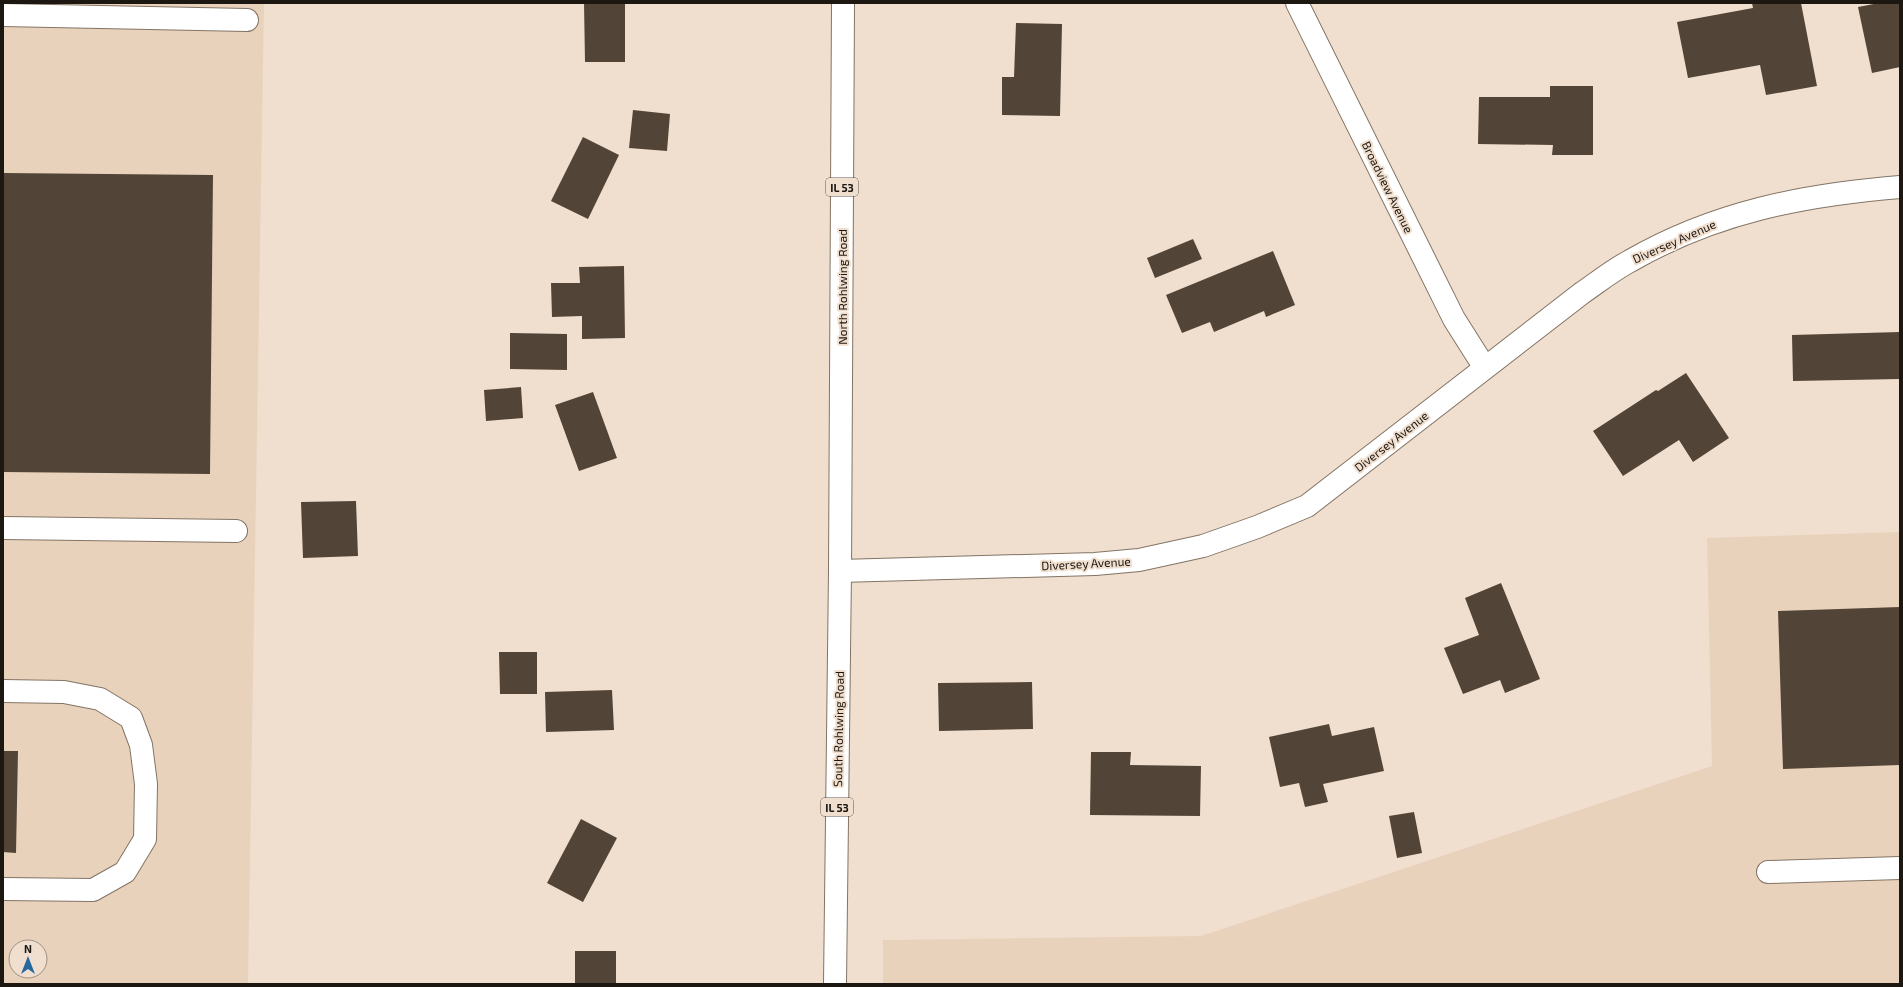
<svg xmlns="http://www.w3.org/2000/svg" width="1903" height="987" font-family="'Exo 2',sans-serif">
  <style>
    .built { fill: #e9d2bc; fill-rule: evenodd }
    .building { fill: #524436 }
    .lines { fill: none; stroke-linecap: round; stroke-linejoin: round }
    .minor-casing { stroke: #837465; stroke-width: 24 }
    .major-casing { stroke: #837465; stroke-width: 24 }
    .minor { stroke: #fff; stroke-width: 22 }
    .major { stroke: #fff; stroke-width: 22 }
    .labels { text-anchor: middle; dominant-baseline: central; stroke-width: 4; stroke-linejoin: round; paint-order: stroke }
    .shield { fill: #f0dfce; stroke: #5c534a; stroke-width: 1 }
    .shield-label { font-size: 11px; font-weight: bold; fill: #1d1711 }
    .street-label { font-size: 12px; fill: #1d1711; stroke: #f0dfce }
  </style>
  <rect width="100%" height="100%" fill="#f0dfce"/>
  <path class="built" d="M 3,3 L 264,3 L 248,984 L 3,984 ZM 16,947 L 40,947 L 40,971 L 16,971 Z
    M 1900,532 L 1900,984 L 883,984 L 883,940 L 1201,936 L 1712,766 L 1707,538 Z"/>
  <path class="building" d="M 584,3 L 625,3 L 625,62 L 585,62 Z
    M 1752,3 L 1801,3 L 1817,86 L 1766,95 L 1760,65 L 1688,78 L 1677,22 L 1753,8 Z
    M 1879,3 L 1900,3 L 1900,67 L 1872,73 L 1858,7 Z
    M 1016,23 L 1062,24 L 1060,116 L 1002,115 L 1002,77 L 1014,77 Z
    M 1550,86 L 1593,86 L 1593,155 L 1552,155 L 1553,145 L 1478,144 L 1479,97 L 1550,97 Z
    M 633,110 L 670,114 L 667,151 L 629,148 Z
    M 583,137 L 619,155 L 588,219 L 551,201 Z
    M 3,173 L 213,175 L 210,474 L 3,472 Z
    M 1193,239 L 1202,259 L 1155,278 L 1147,258 Z
    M 1273,251 L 1295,305 L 1266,317 L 1264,311 L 1214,332 L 1210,322 L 1182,333 L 1166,295 Z
    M 624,266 L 625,338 L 582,339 L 582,316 L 552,317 L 551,283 L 580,283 L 579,267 Z
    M 1900,332 L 1900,379 L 1793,381 L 1792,335 Z
    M 510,333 L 567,334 L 567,370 L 510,369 Z
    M 1686,373 L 1729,438 L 1693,462 L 1679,440 L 1623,476 L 1593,431 L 1656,390 L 1658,391 Z
    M 521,387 L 523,418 L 486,421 L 484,390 Z
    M 593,392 L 617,458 L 579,471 L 555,405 Z
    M 356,501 L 358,556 L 303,558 L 301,502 Z
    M 1501,583 L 1540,679 L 1505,693 L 1500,680 L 1463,694 L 1444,648 L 1479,635 L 1465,598 Z
    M 1900,607 L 1900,765 L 1783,769 L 1778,611 Z
    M 499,652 L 537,652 L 537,694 L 500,694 Z
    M 1032,682 L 1033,729 L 939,731 L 938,683 Z
    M 612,690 L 614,730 L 546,732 L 545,692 Z
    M 1329,724 L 1332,736 L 1374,727 L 1384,771 L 1323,784 L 1328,802 L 1305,807 L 1299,783 L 1280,787 L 1269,737 Z
    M 3,751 L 18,751 L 16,853 L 3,852 Z
    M 1091,752 L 1131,752 L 1130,765 L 1201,766 L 1200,816 L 1090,815 Z
    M 1414,812 L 1422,853 L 1397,858 L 1389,816 Z
    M 581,819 L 617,838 L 583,902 L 547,883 Z
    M 575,951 L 616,951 L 616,984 L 575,984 Z"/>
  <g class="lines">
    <defs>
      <path id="minor" d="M 1297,3 L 1454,319 L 1485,368
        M 3,15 L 247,20
        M 3,528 L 236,531
        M 840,571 L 1095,564 L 1139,560 L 1203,546 L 1257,527 L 1307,506 L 1582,293 C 1598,282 1613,270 1630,261 C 1715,212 1803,195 1900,187
        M 3,691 L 64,692 L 100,699 L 131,718 L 141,745 L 146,784 L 145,839 L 125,872 L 93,890 L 3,889
        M 1768,872 L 1900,868"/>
      <path id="major" d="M 835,984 L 840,571 L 843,3"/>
    </defs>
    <use href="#minor" class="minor-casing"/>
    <use href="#major" class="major-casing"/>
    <use href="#minor" class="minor"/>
    <use href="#major" class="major"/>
  </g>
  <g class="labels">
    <g class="shield">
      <rect x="826" y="178" width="32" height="18" rx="3"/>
      <rect x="821" y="798" width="32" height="18" rx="3"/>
    </g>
    <g class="shield-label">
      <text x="842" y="187">IL 53</text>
      <text x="837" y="807">IL 53</text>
    </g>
    <g class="street-label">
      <text transform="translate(1388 187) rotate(64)">Broadview Avenue</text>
      <text transform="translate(1674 241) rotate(-24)">Diversey Avenue</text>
      <text transform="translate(842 287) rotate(-90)">North Rohlwing Road</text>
      <text transform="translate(1391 441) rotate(-38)">Diversey Avenue</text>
      <text transform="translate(1086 563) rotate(-3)">Diversey Avenue</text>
      <text transform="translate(838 729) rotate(-89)">South Rohlwing Road</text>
    </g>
  </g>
  <rect width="1903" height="987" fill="none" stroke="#1d1711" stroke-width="8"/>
  <g transform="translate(28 959)"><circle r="19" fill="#f0dfce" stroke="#9c8f82"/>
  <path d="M0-3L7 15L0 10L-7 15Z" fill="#24689d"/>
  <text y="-6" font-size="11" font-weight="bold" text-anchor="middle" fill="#1d1711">N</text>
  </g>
</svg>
